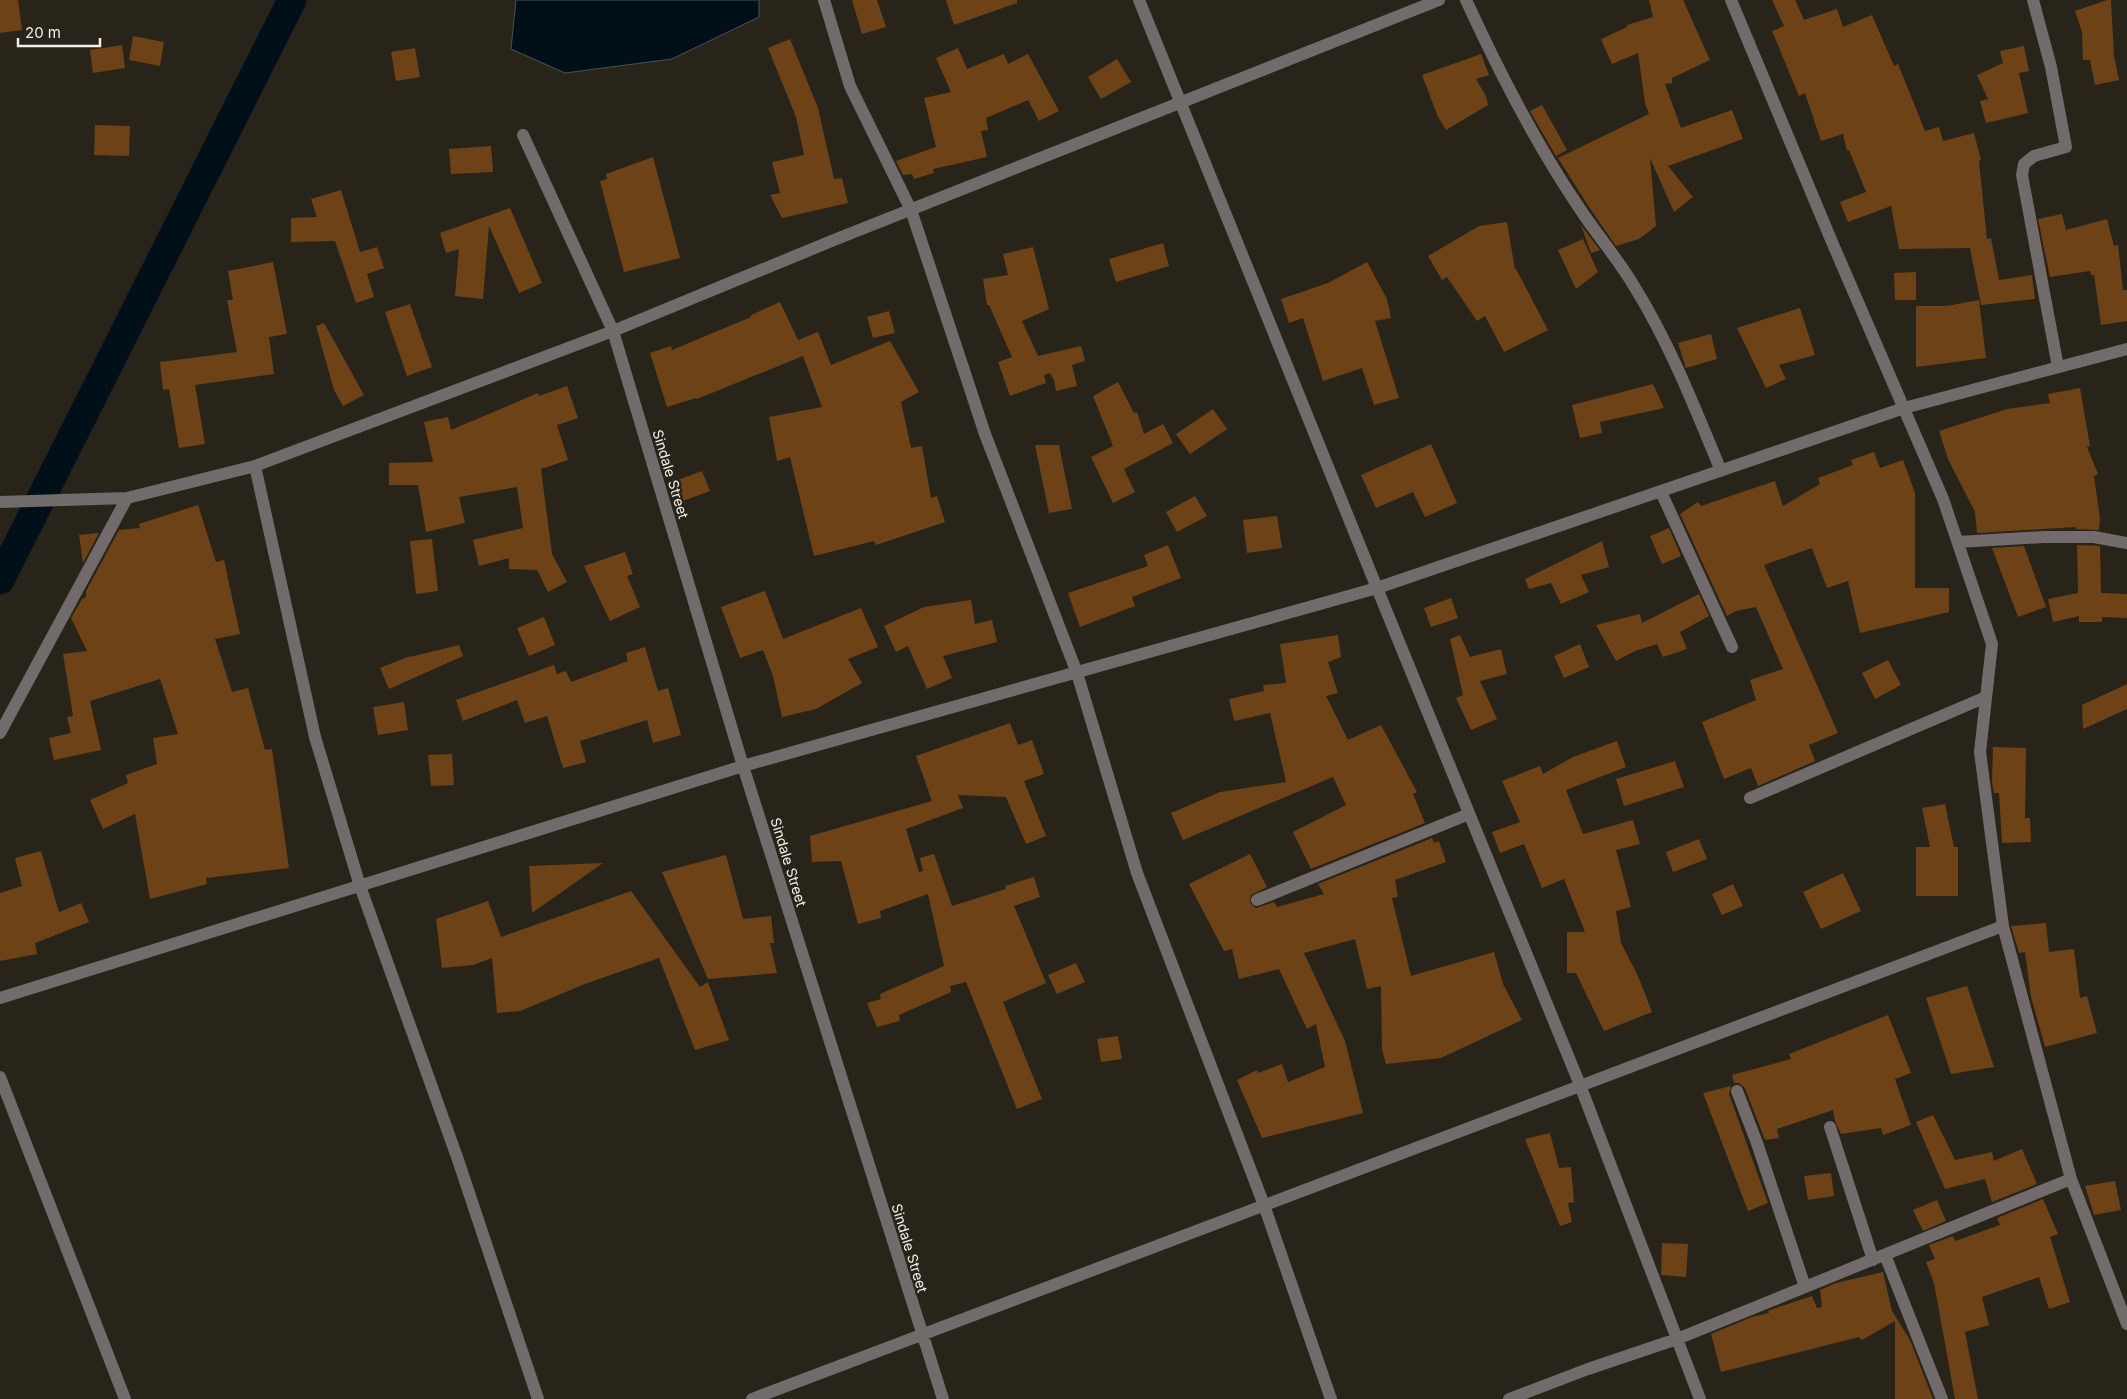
<svg xmlns="http://www.w3.org/2000/svg" width="2127" height="1399" font-family="Inter,sans-serif">
  <style>
    .water { fill: #000f18; stroke: #495256 }
    .lines { fill: none; stroke-linecap: round; stroke-linejoin: round }
    .canal { stroke: #000f18; stroke-width: 29 }
    .building { fill: #6d4217 }
    .minor { stroke: #726b6b; stroke-width: 12 }
    .labels { text-anchor: middle; dominant-baseline: central; stroke-width: 5; stroke-linejoin: round; paint-order: stroke }
    .street-label { font-size: 14px; fill: #f2efe8; stroke: #29241a }
  </style>
  <rect width="100%" height="100%" fill="#29241a"/>
  <path class="water" d="M 516,0 L 759,0 L 759,17 L 672,59 L 565,73 L 511,49 Z"/>
  <g class="lines">
    <path class="canal" d="M 0,580 L 292,0"/>
  </g>
  <path class="building" d="M 0,0 L 18,0 L 22,30 L 0,33 Z
    M 852,0 L 877,0 L 886,27 L 862,34 Z
    M 946,0 L 1017,0 L 1017,3 L 954,25 Z
    M 1649,0 L 1683,0 L 1710,60 L 1672,78 L 1672,83 L 1665,84 L 1681,128 L 1732,110 L 1743,139 L 1668,166 L 1693,197 L 1674,212 L 1650,158 L 1656,226 L 1639,239 L 1616,246 L 1587,204 L 1558,158 L 1649,114 L 1645,103 L 1638,53 L 1612,64 L 1601,39 L 1627,27 L 1627,25 L 1653,17 Z
    M 1772,0 L 1795,0 L 1804,20 L 1837,9 L 1843,27 L 1872,15 L 1894,66 L 1898,64 L 1925,131 L 1939,127 L 1943,141 L 1974,133 L 1981,160 L 1979,161 L 1987,239 L 1991,238 L 1999,280 L 2032,275 L 2035,299 L 1981,305 L 1970,248 L 1899,249 L 1891,206 L 1848,222 L 1840,202 L 1866,192 L 1849,150 L 1847,151 L 1843,134 L 1821,141 L 1805,93 L 1799,96 L 1772,31 L 1784,26 Z
    M 2107,0 L 2111,0 L 2114,56 L 2119,80 L 2095,85 L 2090,60 L 2083,60 L 2082,32 L 2075,11 Z
    M 133,36 L 164,42 L 160,66 L 129,60 Z
    M 790,39 L 818,108 L 834,179 L 842,178 L 848,203 L 782,218 L 770,195 L 780,193 L 772,162 L 804,155 L 796,117 L 768,48 Z
    M 122,45 L 125,68 L 93,73 L 90,50 Z
    M 2024,46 L 2029,71 L 2019,73 L 2028,113 L 1986,123 L 1980,101 L 1988,99 L 1977,75 L 2003,63 L 2000,51 Z
    M 415,48 L 420,77 L 396,81 L 391,52 Z
    M 958,48 L 967,69 L 1004,54 L 1008,64 L 1028,54 L 1059,111 L 1039,121 L 1028,100 L 986,118 L 988,130 L 981,131 L 987,157 L 933,169 L 934,173 L 914,179 L 912,174 L 903,175 L 896,161 L 936,147 L 924,98 L 951,92 L 936,58 Z
    M 1481,54 L 1489,75 L 1476,79 L 1486,96 L 1488,105 L 1446,130 L 1438,117 L 1422,75 Z
    M 1117,59 L 1131,82 L 1101,99 L 1088,77 Z
    M 1542,105 L 1567,150 L 1556,156 L 1530,111 Z
    M 95,125 L 130,126 L 129,156 L 94,155 Z
    M 491,146 L 493,172 L 451,174 L 449,149 Z
    M 653,157 L 680,258 L 624,272 L 600,181 L 607,179 L 606,174 Z
    M 341,190 L 360,252 L 377,247 L 384,268 L 367,274 L 374,297 L 356,303 L 335,241 L 291,242 L 291,218 L 317,217 L 311,199 Z
    M 510,208 L 542,283 L 519,293 L 489,226 L 483,299 L 455,296 L 459,249 L 446,253 L 440,233 Z
    M 2062,214 L 2066,230 L 2107,219 L 2114,246 L 2118,245 L 2123,290 L 2127,290 L 2127,321 L 2101,325 L 2094,275 L 2091,275 L 2090,271 L 2050,277 L 2038,219 Z
    M 1507,222 L 1515,270 L 1516,269 L 1548,330 L 1504,352 L 1485,316 L 1477,321 L 1447,277 L 1442,280 L 1428,256 L 1479,226 Z
    M 1581,225 L 1587,233 L 1600,250 L 1591,253 Z
    M 1583,239 L 1598,272 L 1576,289 L 1558,250 Z
    M 1163,243 L 1169,266 L 1116,282 L 1109,259 Z
    M 1033,247 L 1049,309 L 1022,321 L 1038,356 L 1081,346 L 1085,361 L 1072,365 L 1077,386 L 1056,391 L 1054,380 L 1050,373 L 1044,375 L 1046,383 L 1010,396 L 998,362 L 1012,357 L 989,305 L 987,305 L 983,279 L 1008,275 L 1003,254 Z
    M 273,262 L 287,334 L 269,337 L 274,374 L 195,385 L 205,444 L 179,448 L 169,389 L 163,390 L 160,362 L 237,352 L 227,300 L 233,300 L 228,271 Z
    M 1367,262 L 1387,299 L 1391,318 L 1375,321 L 1399,398 L 1374,405 L 1362,368 L 1323,381 L 1303,318 L 1289,323 L 1281,299 L 1328,283 Z
    M 1916,272 L 1916,300 L 1895,300 L 1894,273 Z
    M 1979,300 L 1986,358 L 1916,367 L 1916,306 L 1947,306 Z
    M 780,302 L 798,340 L 818,332 L 831,365 L 890,341 L 919,392 L 901,402 L 911,448 L 922,446 L 931,498 L 937,496 L 945,522 L 876,545 L 874,541 L 814,556 L 790,457 L 777,461 L 769,417 L 822,407 L 803,356 L 697,399 L 696,398 L 667,407 L 650,353 L 671,346 L 672,350 L 751,317 L 751,315 Z
    M 410,304 L 432,367 L 407,376 L 385,312 Z
    M 1800,308 L 1815,355 L 1779,365 L 1786,379 L 1766,388 L 1737,328 Z
    M 889,311 L 895,333 L 873,338 L 867,317 Z
    M 324,323 L 364,395 L 343,406 L 334,390 L 316,326 Z
    M 1711,334 L 1717,359 L 1686,368 L 1678,343 Z
    M 1118,382 L 1134,413 L 1137,412 L 1144,434 L 1163,424 L 1173,443 L 1124,469 L 1135,492 L 1113,503 L 1091,457 L 1113,446 L 1093,396 Z
    M 1653,384 L 1664,408 L 1600,422 L 1602,433 L 1580,438 L 1572,405 Z
    M 567,386 L 578,418 L 557,425 L 568,460 L 541,469 L 552,554 L 567,582 L 548,592 L 537,570 L 509,569 L 509,558 L 479,566 L 473,540 L 523,528 L 517,487 L 459,497 L 465,523 L 426,532 L 418,485 L 389,485 L 389,463 L 433,462 L 424,422 L 448,417 L 451,430 L 538,393 L 539,396 Z
    M 2080,388 L 2090,446 L 2087,447 L 2098,474 L 2094,476 L 2100,518 L 2099,530 L 2076,529 L 2076,527 L 1977,533 L 1975,512 L 1948,459 L 1939,431 L 2007,409 L 2050,403 L 2048,394 Z
    M 1213,409 L 1227,429 L 1190,454 L 1176,434 Z
    M 1431,444 L 1457,503 L 1425,517 L 1413,492 L 1376,508 L 1361,475 Z
    M 1035,445 L 1059,445 L 1072,509 L 1049,513 Z
    M 1874,452 L 1880,468 L 1903,460 L 1915,493 L 1915,588 L 1949,588 L 1949,612 L 1860,633 L 1848,581 L 1827,588 L 1812,548 L 1764,565 L 1838,733 L 1809,745 L 1815,761 L 1758,786 L 1751,768 L 1724,779 L 1702,722 L 1756,700 L 1750,680 L 1783,669 L 1756,607 L 1736,611 L 1727,616 L 1680,514 L 1698,502 L 1701,506 L 1775,481 L 1783,506 L 1820,484 L 1818,478 L 1853,465 L 1851,460 Z
    M 702,471 L 710,491 L 680,502 L 672,482 Z
    M 1195,496 L 1207,516 L 1177,532 L 1166,512 Z
    M 198,505 L 216,562 L 224,560 L 240,634 L 215,639 L 232,692 L 248,688 L 265,750 L 272,749 L 289,868 L 206,878 L 207,884 L 150,899 L 135,814 L 103,829 L 90,800 L 128,783 L 126,775 L 157,764 L 153,738 L 178,734 L 160,679 L 90,701 L 101,750 L 54,760 L 49,738 L 71,733 L 67,717 L 73,716 L 63,654 L 87,651 L 71,618 L 82,599 L 86,597 L 86,591 L 119,530 L 140,528 L 139,524 Z
    M 1277,516 L 1282,548 L 1247,553 L 1243,520 Z
    M 1669,528 L 1681,556 L 1662,564 L 1650,536 Z
    M 99,533 L 83,563 L 79,535 Z
    M 432,539 L 438,591 L 416,594 L 410,541 Z
    M 1602,541 L 1609,567 L 1581,575 L 1589,592 L 1561,604 L 1551,583 L 1529,589 L 1525,579 Z
    M 1168,545 L 1181,578 L 1132,597 L 1135,606 L 1080,627 L 1068,593 L 1148,566 L 1144,555 Z
    M 2077,545 L 2100,546 L 2101,593 L 2127,594 L 2127,618 L 2102,617 L 2102,622 L 2079,622 L 2079,616 L 2053,622 L 2048,599 L 2078,593 Z
    M 2024,546 L 2046,607 L 2018,617 L 1992,548 Z
    M 625,552 L 633,574 L 627,576 L 640,607 L 610,621 L 584,566 Z
    M 765,591 L 783,639 L 861,608 L 878,647 L 848,659 L 862,683 L 816,709 L 782,717 L 773,676 L 763,650 L 740,658 L 721,607 Z
    M 1699,594 L 1709,616 L 1680,632 L 1687,649 L 1663,657 L 1657,644 L 1635,651 L 1616,661 L 1596,625 L 1640,614 L 1642,623 Z
    M 1451,598 L 1458,618 L 1431,627 L 1424,608 Z
    M 971,600 L 975,624 L 992,620 L 997,642 L 943,656 L 952,678 L 927,689 L 908,646 L 896,652 L 884,626 L 924,607 Z
    M 544,617 L 555,645 L 529,656 L 517,628 Z
    M 1338,635 L 1341,657 L 1328,662 L 1338,693 L 1326,696 L 1348,740 L 1381,725 L 1417,792 L 1413,794 L 1425,823 L 1311,869 L 1293,832 L 1346,805 L 1333,777 L 1183,840 L 1171,813 L 1220,792 L 1286,782 L 1270,713 L 1234,721 L 1229,699 L 1264,691 L 1263,685 L 1286,683 L 1280,644 Z
    M 1460,635 L 1470,657 L 1501,649 L 1507,674 L 1480,681 L 1497,719 L 1471,730 L 1456,698 L 1463,695 L 1450,639 Z
    M 1580,644 L 1589,667 L 1564,678 L 1554,656 Z
    M 459,645 L 463,656 L 389,689 L 380,668 L 410,656 L 410,657 Z
    M 645,647 L 658,691 L 668,688 L 681,735 L 653,743 L 647,720 L 580,741 L 586,762 L 563,768 L 547,716 L 525,723 L 517,700 L 463,721 L 456,700 L 554,665 L 557,674 L 566,671 L 571,682 L 628,661 L 626,653 Z
    M 1888,660 L 1901,685 L 1875,699 L 1862,673 Z
    M 2127,684 L 2127,709 L 2083,729 L 2082,705 Z
    M 404,702 L 408,730 L 378,735 L 373,707 Z
    M 1010,723 L 1018,745 L 1032,740 L 1044,774 L 1024,781 L 1046,836 L 1026,844 L 1006,797 L 958,795 L 963,808 L 906,829 L 919,872 L 923,871 L 920,858 L 934,854 L 952,906 L 1006,889 L 1005,886 L 1034,877 L 1040,897 L 1014,906 L 1046,983 L 1003,1002 L 1042,1099 L 1017,1109 L 966,982 L 950,986 L 951,992 L 899,1015 L 900,1021 L 877,1027 L 867,1003 L 881,999 L 880,994 L 944,966 L 928,894 L 880,911 L 881,918 L 858,924 L 841,861 L 812,862 L 810,836 L 932,801 L 916,756 Z
    M 1617,741 L 1626,767 L 1566,790 L 1583,834 L 1633,820 L 1640,844 L 1616,850 L 1631,907 L 1616,911 L 1621,943 L 1638,976 L 1652,1012 L 1604,1031 L 1576,973 L 1567,973 L 1567,932 L 1585,932 L 1564,879 L 1542,888 L 1524,844 L 1500,853 L 1492,832 L 1520,822 L 1502,781 L 1540,766 L 1543,774 L 1573,757 Z
    M 1993,747 L 2026,748 L 2025,818 L 2030,818 L 2031,842 L 2002,843 L 1999,793 L 1994,793 L 1992,782 Z
    M 452,754 L 454,785 L 431,786 L 428,755 Z
    M 1675,761 L 1684,787 L 1624,806 L 1616,779 Z
    M 1945,804 L 1954,847 L 1958,847 L 1958,896 L 1916,896 L 1916,847 L 1930,847 L 1922,808 Z
    M 1432,838 L 1434,843 L 1439,841 L 1446,862 L 1395,880 L 1398,897 L 1392,898 L 1411,976 L 1494,952 L 1503,984 L 1522,1020 L 1441,1058 L 1386,1064 L 1382,1049 L 1381,986 L 1367,989 L 1355,939 L 1304,953 L 1345,1041 L 1363,1113 L 1262,1138 L 1237,1080 L 1257,1070 L 1258,1073 L 1282,1064 L 1288,1082 L 1325,1067 L 1316,1024 L 1307,1029 L 1279,969 L 1239,979 L 1232,949 L 1224,951 L 1189,884 L 1250,854 L 1267,887 L 1251,895 L 1250,903 L 1256,908 L 1274,902 L 1277,907 L 1324,894 L 1318,884 Z
    M 1699,839 L 1707,859 L 1673,872 L 1666,852 Z
    M 41,851 L 59,912 L 81,903 L 89,922 L 35,943 L 37,954 L 0,961 L 0,893 L 22,886 L 15,858 Z
    M 726,855 L 743,919 L 771,916 L 774,943 L 770,943 L 777,973 L 708,979 L 662,872 Z
    M 603,863 L 532,913 L 529,866 Z
    M 1843,873 L 1861,911 L 1821,929 L 1803,892 Z
    M 1733,884 L 1743,906 L 1722,915 L 1712,894 Z
    M 631,891 L 700,987 L 708,982 L 729,1040 L 695,1050 L 659,958 L 585,984 L 520,1011 L 497,1013 L 492,958 L 473,965 L 442,968 L 436,919 L 488,901 L 501,937 Z
    M 2046,923 L 2049,952 L 2074,949 L 2080,998 L 2087,996 L 2097,1033 L 2045,1047 L 2031,997 L 2025,952 L 2019,953 L 2011,926 Z
    M 1076,963 L 1085,982 L 1057,994 L 1048,975 Z
    M 1967,986 L 1994,1067 L 1951,1074 L 1926,998 Z
    M 1888,1015 L 1911,1073 L 1895,1079 L 1911,1125 L 1883,1135 L 1881,1128 L 1841,1134 L 1835,1121 L 1833,1110 L 1777,1129 L 1779,1138 L 1765,1140 L 1745,1088 L 1739,1083 L 1734,1083 L 1732,1075 L 1791,1059 L 1789,1054 Z
    M 1118,1036 L 1122,1059 L 1101,1062 L 1097,1039 Z
    M 1731,1086 L 1729,1094 L 1768,1203 L 1748,1211 L 1703,1093 Z
    M 1933,1115 L 1955,1160 L 1992,1152 L 1994,1161 L 2022,1149 L 2037,1184 L 1992,1202 L 1985,1179 L 1945,1189 L 1916,1122 Z
    M 1550,1133 L 1559,1168 L 1571,1167 L 1574,1202 L 1568,1203 L 1572,1222 L 1560,1226 L 1525,1139 Z
    M 1831,1173 L 1834,1196 L 1808,1200 L 1804,1176 Z
    M 2115,1181 L 2121,1210 L 2094,1215 L 2085,1186 Z
    M 2043,1199 L 2058,1234 L 2050,1237 L 2070,1302 L 2049,1309 L 2039,1277 L 1982,1297 L 1989,1325 L 1965,1332 L 1978,1399 L 1955,1399 L 1934,1283 L 1926,1262 L 1935,1259 L 1929,1245 L 1953,1236 L 1955,1241 L 2000,1225 L 1997,1218 Z
    M 1937,1200 L 1946,1221 L 1923,1231 L 1913,1210 Z
    M 1662,1243 L 1688,1244 L 1686,1277 L 1661,1275 Z
    M 1883,1272 L 1892,1311 L 1910,1340 L 1933,1399 L 1895,1399 L 1895,1321 L 1862,1340 L 1859,1337 L 1721,1372 L 1711,1334 L 1752,1317 L 1769,1313 L 1768,1311 L 1770,1310 L 1812,1296 L 1817,1308 L 1822,1307 L 1820,1290 L 1836,1283 Z"/>
  <g class="lines">
    <path class="minor" d="M 824,0 L 850,86 L 911,210 L 985,434 L 1077,673 L 1137,873 L 1264,1205 L 1331,1399
      M 1139,0 L 1377,588 L 1580,1085 L 1700,1399
      M 1466,0 C 1499,72 1535,143 1580,209 C 1597,235 1618,259 1634,286 C 1670,344 1695,408 1721,471
      M 1731,0 L 1832,242 L 1943,499 L 1992,644 L 1980,752 L 2003,926 L 2071,1179 L 2127,1324
      M 2033,0 L 2051,67 L 2066,147 L 2034,156 L 2024,164 L 2022,175 L 2058,367
      M 523,135 L 613,331 L 743,766 L 943,1399
      M 255,466 L 315,737 L 360,886 L 457,1157 L 538,1399
      M 1661,492 L 1732,647
      M 0,502 L 127,498 L 255,466 L 613,331 L 834,240 L 1439,0
      M 1958,542 L 2043,537 L 2094,537 L 2127,543
      M 0,733 L 127,498
      M 1750,798 L 1986,697
      M 1257,900 L 1469,814
      M 0,998 L 743,766 L 1377,588 L 1904,408 L 2127,349
      M 0,1077 L 125,1399
      M 1737,1091 L 1757,1143 L 1805,1287
      M 1830,1127 L 1873,1260
      M 1885,1255 L 1942,1399
      M 752,1399 L 2003,926
      M 1509,1399 L 1588,1369 L 1677,1339 L 2071,1179"/>
  </g>
  <g class="labels">
    <g class="street-label">
      <text transform="translate(671 474) rotate(73)">Sindale Street</text>
      <text transform="translate(789 862) rotate(73)">Sindale Street</text>
      <text transform="translate(910 1248) rotate(73)">Sindale Street</text>
    </g>
  </g>
  <path d="M18 38v8h82v-8" fill="none" stroke="#f2efe8" stroke-width="2.5"/>
  <text x="25" y="38" font-size="15" fill="#f2efe8" stroke="#29241a" stroke-width="4" paint-order="stroke">20 m</text>
</svg>
